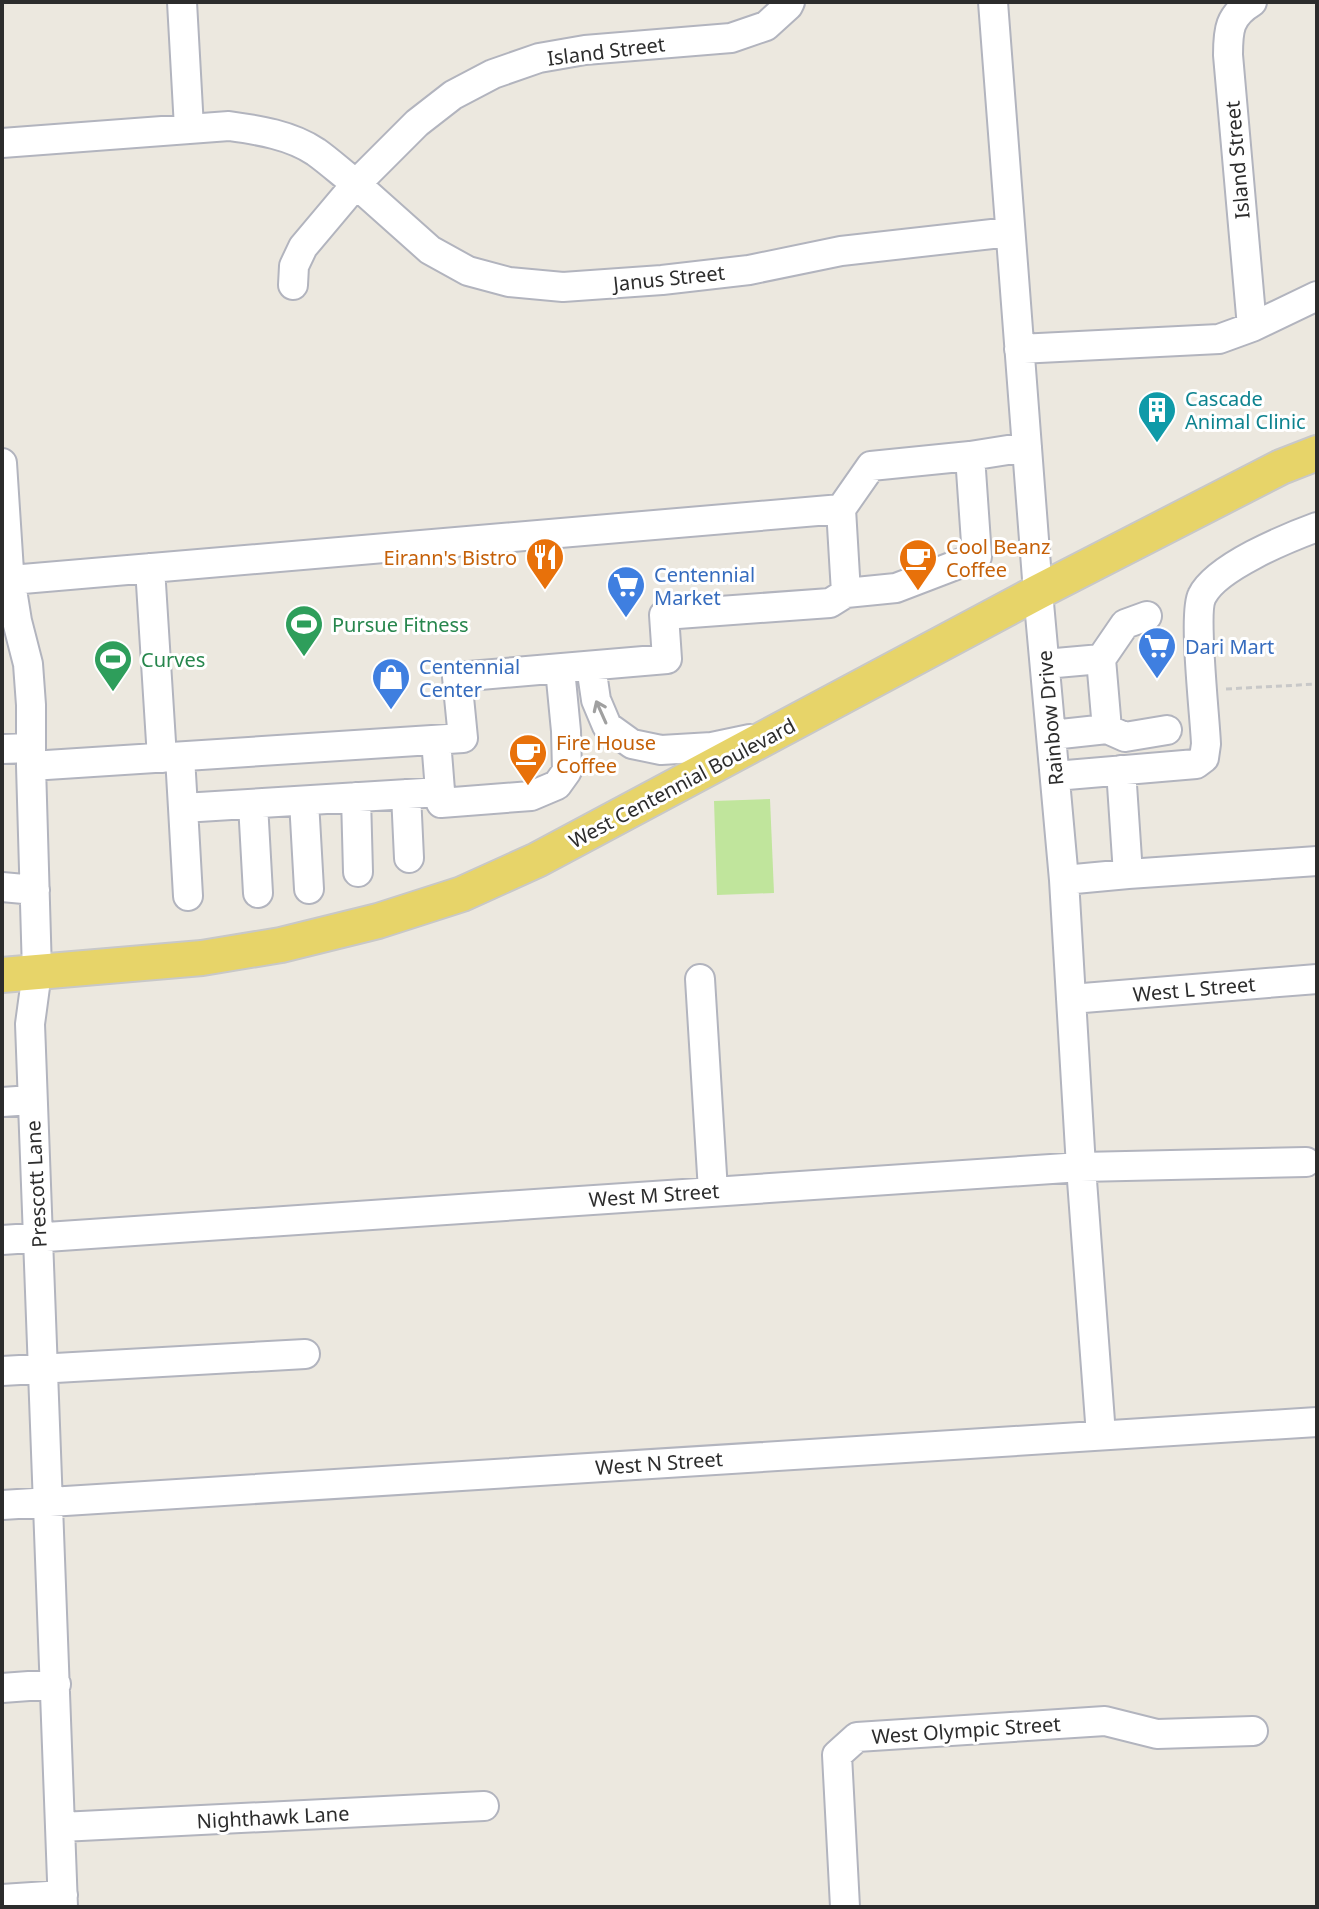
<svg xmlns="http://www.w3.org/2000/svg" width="1319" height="1909" font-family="'Noto Sans',sans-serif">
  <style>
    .pitch { fill: #c0e59c }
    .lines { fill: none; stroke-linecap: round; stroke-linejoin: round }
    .minor-casing { stroke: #b2b4be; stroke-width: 32 }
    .major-casing { stroke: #c8c8c8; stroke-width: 38 }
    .path { stroke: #c8c8c8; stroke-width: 3; stroke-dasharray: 6 4; stroke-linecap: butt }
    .minor { stroke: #fff; stroke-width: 28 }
    .major { stroke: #e7d469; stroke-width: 34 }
    .oneway { stroke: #a0a0a0 }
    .labels { text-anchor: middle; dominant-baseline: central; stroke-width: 6; stroke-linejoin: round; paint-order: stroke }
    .street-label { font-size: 20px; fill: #2c2c2c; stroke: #fff }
    .culture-label { font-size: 20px; fill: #0d838f; stroke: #fff; text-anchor: start }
    .food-label { font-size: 20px; fill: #c56008; stroke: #fff; text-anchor: start }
    .shop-label { font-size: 20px; fill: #366cbe; stroke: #fff; text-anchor: start }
    .leisure-label { font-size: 20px; fill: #27864d; stroke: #fff; text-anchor: start }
  </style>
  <rect width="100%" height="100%" fill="#ece8df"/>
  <path class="pitch" d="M 770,799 L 774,893 L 717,895 L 714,801 Z"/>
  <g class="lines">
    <defs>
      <path id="minor" d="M 182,2 L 189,128
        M 993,2 L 1038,592 L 1064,880 L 1081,1167 L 1101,1435
        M 1252,2 C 1229,16 1228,30 1228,55 L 1252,327
        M 2,143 L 229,126 C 258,130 291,135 316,152 C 330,162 343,174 356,184 L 417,123 L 453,95 L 493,74 L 539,58 L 585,50 L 731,38 L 766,26 L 788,6 L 790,2
        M 293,285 L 294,266 L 303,247 L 356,184 L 430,250 L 468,271 L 509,282 L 563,287 L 662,280 L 749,270 L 841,251 L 1010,232
        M 1019,349 L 1219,339 L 1252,327 L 1317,296
        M 2,463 L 9,571 L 17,621 L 28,664 L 31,705 L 31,766 L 37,972 L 30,1024 L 63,1907
        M 150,568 L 162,758
        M 11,580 L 841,509
        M 846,593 L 896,588 L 977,557 L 970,456
        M 1101,659 L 1125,624 L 1147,616
        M 1045,664 L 1101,659 L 1107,729 L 1052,735
        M 591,666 L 596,700 L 607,726 L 632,744 L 661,750 L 712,747 L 750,739
        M 1107,729 L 1125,737 L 1167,730
        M 436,740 L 441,803 L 531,796 L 557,785 L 567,771 L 566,731 L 560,669
        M 2,749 L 31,748
        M 180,757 L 183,808 L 440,792
        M 31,766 L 463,738 L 457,677 L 667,659 L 664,615 L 830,603 L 846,593 L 841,509 L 871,466 L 970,456 L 1027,447
        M 1121,770 L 1128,874 L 1317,861
        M 1055,776 L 1196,764 L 1204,758 L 1206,744 C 1205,718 1193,613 1202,596 C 1216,567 1287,538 1317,527
        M 406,794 L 409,858
        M 356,797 L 358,872
        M 304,801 L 309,889
        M 253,804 L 258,893
        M 183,808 L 188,896
        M 1064,880 L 1128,874
        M 2,887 L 35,890
        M 700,979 L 713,1191
        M 1071,999 L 1317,979
        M 2,1102 L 32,1100
        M 2,1240 L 1081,1167 L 1306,1162
        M 2,1371 L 305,1354
        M 2,1505 L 1317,1422
        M 2,1688 L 56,1684
        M 61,1827 L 484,1806
        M 2,1899 L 63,1895
        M 845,1907 L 837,1755 L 857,1737 L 1105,1721 L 1157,1734 L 1253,1731"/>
      <path id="major" d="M 2,975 L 202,958 L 281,945 L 378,921 L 462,894 L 537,860 L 1038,592 L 1281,467 L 1317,453"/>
    </defs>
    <use href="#minor" class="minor-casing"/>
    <use href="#major" class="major-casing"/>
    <path class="path" d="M 1226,689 L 1317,684"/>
    <use href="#minor" class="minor"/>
    <use href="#major" class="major"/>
  </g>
  <defs><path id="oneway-shaft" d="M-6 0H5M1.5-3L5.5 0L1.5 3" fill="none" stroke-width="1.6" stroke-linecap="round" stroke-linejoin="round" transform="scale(2)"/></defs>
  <use class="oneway" href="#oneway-shaft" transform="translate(601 712) rotate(-114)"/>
  <defs>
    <symbol id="building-pin" viewBox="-11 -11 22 30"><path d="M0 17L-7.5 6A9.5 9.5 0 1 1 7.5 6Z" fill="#0f9aa8" stroke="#fff"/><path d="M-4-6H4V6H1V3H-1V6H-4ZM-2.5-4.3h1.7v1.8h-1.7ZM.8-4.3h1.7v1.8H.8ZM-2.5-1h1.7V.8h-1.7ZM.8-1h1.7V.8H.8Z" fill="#fff"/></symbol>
    <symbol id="restaurant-pin" viewBox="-11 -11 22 30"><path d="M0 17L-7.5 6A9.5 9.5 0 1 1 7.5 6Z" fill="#e8710a" stroke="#fff"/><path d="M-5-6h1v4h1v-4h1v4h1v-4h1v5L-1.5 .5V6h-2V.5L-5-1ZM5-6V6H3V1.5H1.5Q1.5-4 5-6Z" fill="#fff"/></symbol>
    <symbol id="cafe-pin" viewBox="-11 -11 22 30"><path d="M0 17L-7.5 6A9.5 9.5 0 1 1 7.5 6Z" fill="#e8710a" stroke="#fff"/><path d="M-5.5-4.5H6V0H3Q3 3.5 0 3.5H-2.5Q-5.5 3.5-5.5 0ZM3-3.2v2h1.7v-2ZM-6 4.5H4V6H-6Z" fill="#fff"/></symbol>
    <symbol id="supermarket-pin" viewBox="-11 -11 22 30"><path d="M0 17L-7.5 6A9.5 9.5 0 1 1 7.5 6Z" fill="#3f7fe0" stroke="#fff"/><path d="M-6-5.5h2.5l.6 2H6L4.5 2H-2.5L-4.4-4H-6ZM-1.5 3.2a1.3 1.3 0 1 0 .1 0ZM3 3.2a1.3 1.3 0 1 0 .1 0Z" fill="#fff"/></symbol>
    <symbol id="stadium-pin" viewBox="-11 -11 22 30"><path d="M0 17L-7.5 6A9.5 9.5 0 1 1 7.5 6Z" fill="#2e9e5b" stroke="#fff"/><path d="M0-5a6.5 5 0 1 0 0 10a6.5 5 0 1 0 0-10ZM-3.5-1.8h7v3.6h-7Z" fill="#fff"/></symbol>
    <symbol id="shop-pin" viewBox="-11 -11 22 30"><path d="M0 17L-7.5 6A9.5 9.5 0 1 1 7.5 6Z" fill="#3f7fe0" stroke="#fff"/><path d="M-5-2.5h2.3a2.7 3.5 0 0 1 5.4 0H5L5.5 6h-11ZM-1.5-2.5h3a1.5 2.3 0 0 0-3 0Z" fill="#fff"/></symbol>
  </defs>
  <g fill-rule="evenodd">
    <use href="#building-pin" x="1135" y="388" width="44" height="60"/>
    <use href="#restaurant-pin" x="523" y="535" width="44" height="60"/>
    <use href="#cafe-pin" x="896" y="536" width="44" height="60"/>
    <use href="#supermarket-pin" x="604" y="563" width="44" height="60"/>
    <use href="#stadium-pin" x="282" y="602" width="44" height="60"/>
    <use href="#supermarket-pin" x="1135" y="624" width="44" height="60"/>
    <use href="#stadium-pin" x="91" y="637" width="44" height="60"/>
    <use href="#shop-pin" x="369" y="655" width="44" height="60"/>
    <use href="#cafe-pin" x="506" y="731" width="44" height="60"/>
  </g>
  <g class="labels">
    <g class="street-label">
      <text transform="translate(606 51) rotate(-7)">Island Street</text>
      <text transform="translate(1237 160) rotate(-95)">Island Street</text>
      <text transform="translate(669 278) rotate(-6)">Janus Street</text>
      <text transform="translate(1050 718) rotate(-95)">Rainbow Drive</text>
      <text transform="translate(682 783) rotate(-28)">West Centennial Boulevard</text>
      <text transform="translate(1194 989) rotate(-5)">West L Street</text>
      <text transform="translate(36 1184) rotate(-93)">Prescott Lane</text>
      <text transform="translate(654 1195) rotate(-4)">West M Street</text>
      <text transform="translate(659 1463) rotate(-4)">West N Street</text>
      <text transform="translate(966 1730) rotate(-4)">West Olympic Street</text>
      <text transform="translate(273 1817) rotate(-3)">Nighthawk Lane</text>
    </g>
    <g class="culture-label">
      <text x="1185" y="398">Cascade<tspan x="1185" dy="23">Animal Clinic</tspan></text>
    </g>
    <g class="food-label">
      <text x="946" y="546">Cool Beanz<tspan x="946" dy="23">Coffee</tspan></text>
      <text x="517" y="557" text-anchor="end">Eirann's Bistro</text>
      <text x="556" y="742">Fire House<tspan x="556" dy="23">Coffee</tspan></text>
    </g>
    <g class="shop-label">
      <text x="654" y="574">Centennial<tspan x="654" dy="23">Market</tspan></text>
      <text x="1185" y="646">Dari Mart</text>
      <text x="419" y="666">Centennial<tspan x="419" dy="23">Center</tspan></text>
    </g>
    <g class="leisure-label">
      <text x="332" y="624">Pursue Fitness</text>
      <text x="141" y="659">Curves</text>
    </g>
  </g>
  <rect width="1319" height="1909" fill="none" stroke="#2c2c2c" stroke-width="8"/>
</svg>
